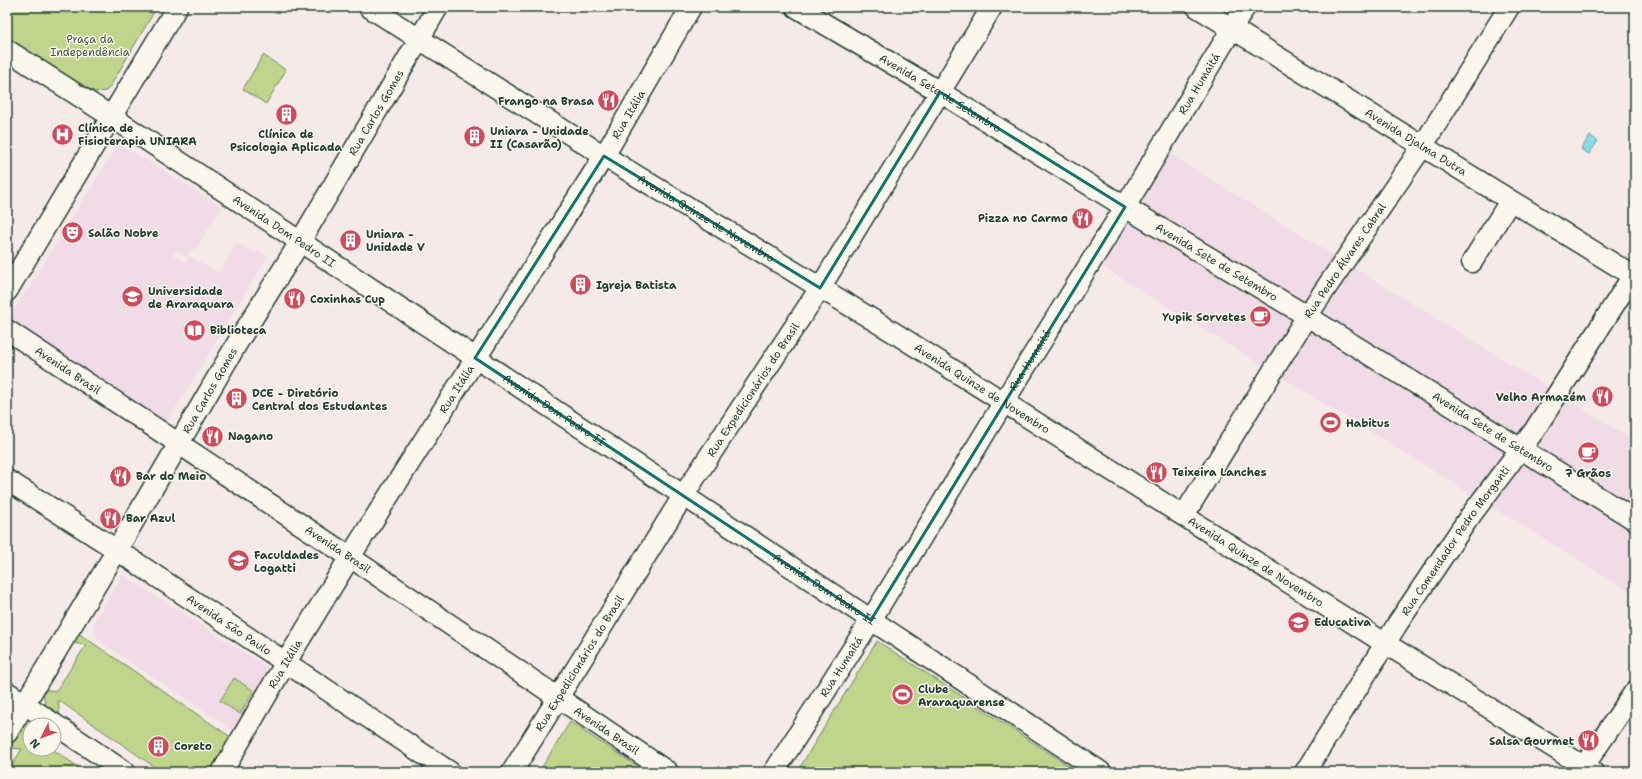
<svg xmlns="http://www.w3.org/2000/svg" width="1642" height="779" font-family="'Shantell Sans',sans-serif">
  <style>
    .built { fill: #f0dbe6 }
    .green { fill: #bed58b; stroke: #6e8960 }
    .water { fill: #8bdce4; stroke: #609c9e }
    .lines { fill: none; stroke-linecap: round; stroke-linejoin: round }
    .minor-casing { stroke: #1f3d34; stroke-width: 23 }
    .minor { stroke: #fbf7ec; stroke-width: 20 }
    .marked { fill: none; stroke: #0f766e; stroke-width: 3; stroke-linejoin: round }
    .labels { text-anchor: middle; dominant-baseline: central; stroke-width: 3; stroke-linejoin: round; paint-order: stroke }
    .park-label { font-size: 11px; fill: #3f5b45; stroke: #fbf7ec }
    .street-label { font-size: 11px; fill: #1f3d34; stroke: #fbf7ec }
    .poi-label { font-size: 11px; font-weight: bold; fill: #1f3d34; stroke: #fbf7ec; text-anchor: start }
  </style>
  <rect width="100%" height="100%" fill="#f6eae9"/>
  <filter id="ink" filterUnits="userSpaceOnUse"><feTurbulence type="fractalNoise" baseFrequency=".025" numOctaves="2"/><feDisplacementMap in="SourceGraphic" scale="8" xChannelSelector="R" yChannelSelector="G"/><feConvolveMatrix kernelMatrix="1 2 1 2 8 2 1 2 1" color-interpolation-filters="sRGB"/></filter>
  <g filter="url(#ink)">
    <path class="built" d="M 119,143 L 222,207 L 195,250 L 192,248 L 186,257 L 176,250 L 173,255 L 185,262 L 189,256 L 219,273 L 237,242 L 257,254 L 259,251 L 268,256 L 166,424 L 7,322 Z
      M 1165,151 L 1635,441 L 1635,595 L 1096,263 Z
      M 123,575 L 258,661 L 265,667 L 269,674 L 245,716 L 233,730 L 103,644 L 97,638 L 94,626 L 96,618 Z"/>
    <path class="green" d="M 7,7 L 157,7 L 111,85 L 106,91 L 96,92 L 84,87 L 7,39 Z
      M 263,55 L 286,70 L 266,104 L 243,89 Z
      M 78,633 L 238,742 L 232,751 L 221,754 L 209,772 L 162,772 L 58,700 L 60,717 L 46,707 L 42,689 L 56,691 L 86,645 L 72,643 Z
      M 877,641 L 1066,764 L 1079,772 L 797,772 Z
      M 234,678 L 254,691 L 240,714 L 220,701 Z
      M 570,722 L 646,772 L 539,772 Z
      M 31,723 L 34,725 L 30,725 L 30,749 L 52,749 L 86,772 L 8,772 L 22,749 L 9,748 L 24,725 Z"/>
    <path class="water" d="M 1590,136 L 1598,141 L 1589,154 L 1581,149 Z"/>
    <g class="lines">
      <defs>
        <g id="minor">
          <path id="s1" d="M 369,7 L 604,156 L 893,332 L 1386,644 L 1593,772"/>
          <path id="s2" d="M 796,7 L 940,92 L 1125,207 L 1307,316 L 1635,520"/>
          <path id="s3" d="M 1197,7 L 1635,277"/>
          <path id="s4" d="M 7,50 L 112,117 L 1101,772"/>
          <path d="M 1472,262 L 1510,201"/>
          <path d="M 7,291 L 177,7"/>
          <path id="s5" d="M 7,330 L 350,557 L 668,772"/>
          <path id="s6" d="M 7,480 L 117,550 L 450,772"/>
          <path id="s7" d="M 1184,515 L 1307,316 L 1422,147 L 1509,7"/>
          <path d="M 7,692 L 125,772"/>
          <path id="s8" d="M 7,733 L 117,550 L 239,340 L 300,242 L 438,7"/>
          <path id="s9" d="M 222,772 L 286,662 L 350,557 L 604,156 L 691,7"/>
          <path id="s10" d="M 512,772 L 683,496 L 820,288 L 992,7"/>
          <path id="s11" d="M 774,772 L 871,620 L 1013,387 L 1125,207 L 1245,7"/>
          <path id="s12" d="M 1305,772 L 1398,623 L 1468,519 L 1534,431 L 1635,272"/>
          <path d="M 1580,772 L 1635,691"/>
        </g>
      </defs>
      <use href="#minor" class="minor-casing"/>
      <use href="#minor" class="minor"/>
    </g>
  </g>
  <path class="marked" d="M 940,92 L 1125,207 L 871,620 L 475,358 L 604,156 L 820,288 Z"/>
  <defs>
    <symbol id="restaurant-disc" viewBox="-11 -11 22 22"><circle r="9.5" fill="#d1495b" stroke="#fbf7ec"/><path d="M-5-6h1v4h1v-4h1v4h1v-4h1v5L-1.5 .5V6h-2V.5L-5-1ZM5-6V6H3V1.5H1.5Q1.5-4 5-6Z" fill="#fff"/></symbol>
    <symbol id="building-disc" viewBox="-11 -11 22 22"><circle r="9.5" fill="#d1495b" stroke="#fbf7ec"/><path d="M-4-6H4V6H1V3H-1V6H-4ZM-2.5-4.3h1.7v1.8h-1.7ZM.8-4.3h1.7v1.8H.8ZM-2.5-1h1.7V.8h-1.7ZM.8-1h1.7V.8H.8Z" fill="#fff"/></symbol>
    <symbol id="hospital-disc" viewBox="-11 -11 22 22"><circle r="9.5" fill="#d1495b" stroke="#fbf7ec"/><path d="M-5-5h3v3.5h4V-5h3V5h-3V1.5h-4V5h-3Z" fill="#fff"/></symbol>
    <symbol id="theatre-disc" viewBox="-11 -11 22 22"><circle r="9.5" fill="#d1495b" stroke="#fbf7ec"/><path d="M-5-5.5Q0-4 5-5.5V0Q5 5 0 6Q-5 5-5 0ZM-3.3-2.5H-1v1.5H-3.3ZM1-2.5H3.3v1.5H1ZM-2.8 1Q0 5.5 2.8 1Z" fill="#fff"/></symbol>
    <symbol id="university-disc" viewBox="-11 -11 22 22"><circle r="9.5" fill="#d1495b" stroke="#fbf7ec"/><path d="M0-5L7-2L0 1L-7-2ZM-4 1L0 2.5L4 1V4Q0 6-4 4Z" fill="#fff"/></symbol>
    <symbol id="cafe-disc" viewBox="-11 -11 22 22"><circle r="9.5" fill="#d1495b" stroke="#fbf7ec"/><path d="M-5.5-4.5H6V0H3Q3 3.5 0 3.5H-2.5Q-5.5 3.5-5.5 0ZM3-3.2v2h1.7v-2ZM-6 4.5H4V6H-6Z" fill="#fff"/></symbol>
    <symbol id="library-disc" viewBox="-11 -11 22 22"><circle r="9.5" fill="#d1495b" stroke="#fbf7ec"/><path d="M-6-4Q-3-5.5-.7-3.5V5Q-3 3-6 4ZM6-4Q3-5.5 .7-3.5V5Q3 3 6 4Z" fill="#fff"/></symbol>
    <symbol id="stadium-disc" viewBox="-11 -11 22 22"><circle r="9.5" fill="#d1495b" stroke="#fbf7ec"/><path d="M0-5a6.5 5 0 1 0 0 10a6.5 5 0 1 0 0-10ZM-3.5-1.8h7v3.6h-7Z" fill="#fff"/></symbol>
    <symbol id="school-disc" viewBox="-11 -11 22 22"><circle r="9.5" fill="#d1495b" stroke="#fbf7ec"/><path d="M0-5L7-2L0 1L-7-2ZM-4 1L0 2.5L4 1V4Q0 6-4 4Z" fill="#fff"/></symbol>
  </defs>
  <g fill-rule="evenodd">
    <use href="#restaurant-disc" x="596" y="88" width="25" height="25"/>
    <use href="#building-disc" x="274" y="102" width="25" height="25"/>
    <use href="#hospital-disc" x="50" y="122" width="25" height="25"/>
    <use href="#building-disc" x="462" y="124" width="25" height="25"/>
    <use href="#restaurant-disc" x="1070" y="206" width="25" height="25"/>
    <use href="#theatre-disc" x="60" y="220" width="25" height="25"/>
    <use href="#building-disc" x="338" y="228" width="25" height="25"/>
    <use href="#building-disc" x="568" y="272" width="25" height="25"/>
    <use href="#university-disc" x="120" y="284" width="25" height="25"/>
    <use href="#restaurant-disc" x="282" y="286" width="25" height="25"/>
    <use href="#cafe-disc" x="1248" y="304" width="25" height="25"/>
    <use href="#library-disc" x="182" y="318" width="25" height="25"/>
    <use href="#restaurant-disc" x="1590" y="384" width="25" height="25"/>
    <use href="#building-disc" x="224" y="386" width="25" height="25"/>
    <use href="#stadium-disc" x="1318" y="410" width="25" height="25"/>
    <use href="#restaurant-disc" x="200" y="424" width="25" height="25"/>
    <use href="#cafe-disc" x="1576" y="440" width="25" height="25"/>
    <use href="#restaurant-disc" x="1144" y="460" width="25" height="25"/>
    <use href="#restaurant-disc" x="108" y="464" width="25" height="25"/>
    <use href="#restaurant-disc" x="98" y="506" width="25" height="25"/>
    <use href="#university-disc" x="226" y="548" width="25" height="25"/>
    <use href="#school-disc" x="1286" y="610" width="25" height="25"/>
    <use href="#stadium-disc" x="890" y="682" width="25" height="25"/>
    <use href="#restaurant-disc" x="1576" y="728" width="25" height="25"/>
    <use href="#building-disc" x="146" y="734" width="25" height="25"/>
  </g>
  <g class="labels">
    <g class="park-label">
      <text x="90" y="39">Praça da<tspan x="90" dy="13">Independência</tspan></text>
    </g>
    <g class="street-label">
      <text stroke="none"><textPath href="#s11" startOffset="809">Rua Humaitá</textPath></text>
      <text stroke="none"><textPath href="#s2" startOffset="168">Avenida Sete de Setembro</textPath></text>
      <text stroke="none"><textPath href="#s8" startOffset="722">Rua Carlos Gomes</textPath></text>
      <text stroke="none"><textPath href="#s9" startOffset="773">Rua Itália</textPath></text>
      <text stroke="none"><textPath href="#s3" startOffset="257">Avenida Djalma Dutra</textPath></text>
      <text stroke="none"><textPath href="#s1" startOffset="398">Avenida Quinze de Novembro</textPath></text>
      <text stroke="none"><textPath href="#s4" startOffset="331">Avenida Dom Pedro II</textPath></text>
      <text stroke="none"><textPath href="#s7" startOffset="301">Rua Pedro Álvares Cabral</textPath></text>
      <text stroke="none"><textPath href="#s2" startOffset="492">Avenida Sete de Setembro</textPath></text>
      <text stroke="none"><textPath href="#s11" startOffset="485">Rua Humaitá</textPath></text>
      <text stroke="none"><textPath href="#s5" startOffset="73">Avenida Brasil</textPath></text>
      <text stroke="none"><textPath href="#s1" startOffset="722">Avenida Quinze de Novembro</textPath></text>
      <text stroke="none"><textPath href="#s9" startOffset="449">Rua Itália</textPath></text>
      <text stroke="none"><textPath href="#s10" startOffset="452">Rua Expedicionários do Brasil</textPath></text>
      <text stroke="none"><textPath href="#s8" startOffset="398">Rua Carlos Gomes</textPath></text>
      <text stroke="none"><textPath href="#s4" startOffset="655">Avenida Dom Pedro II</textPath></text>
      <text stroke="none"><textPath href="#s2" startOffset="816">Avenida Sete de Setembro</textPath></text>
      <text stroke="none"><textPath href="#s12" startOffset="276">Rua Comendador Pedro Morganti</textPath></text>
      <text stroke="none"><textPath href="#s5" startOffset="397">Avenida Brasil</textPath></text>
      <text stroke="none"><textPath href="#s1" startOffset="1046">Avenida Quinze de Novembro</textPath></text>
      <text stroke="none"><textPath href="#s4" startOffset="979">Avenida Dom Pedro II</textPath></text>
      <text stroke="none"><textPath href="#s6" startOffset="265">Avenida São Paulo</textPath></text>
      <text stroke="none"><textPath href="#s10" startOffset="128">Rua Expedicionários do Brasil</textPath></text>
      <text stroke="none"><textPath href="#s9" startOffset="125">Rua Itália</textPath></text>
      <text stroke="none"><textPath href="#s11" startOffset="125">Rua Humaitá</textPath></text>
      <text stroke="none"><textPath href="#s5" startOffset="721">Avenida Brasil</textPath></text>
    </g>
    <g class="poi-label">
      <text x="594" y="101" text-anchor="end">Frango na Brasa</text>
      <text x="78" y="128">Clínica de<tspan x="78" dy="13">Fisioterapia UNIARA</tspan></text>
      <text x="490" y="131">Uniara - Unidade<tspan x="490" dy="13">II (Casarão)</tspan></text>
      <text x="286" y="134" text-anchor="middle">Clínica de<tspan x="286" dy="13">Psicologia Aplicada</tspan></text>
      <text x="1068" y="218" text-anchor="end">Pizza no Carmo</text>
      <text x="88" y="233">Salão Nobre</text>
      <text x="366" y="234">Uniara -<tspan x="366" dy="13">Unidade V</tspan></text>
      <text x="596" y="285">Igreja Batista</text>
      <text x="148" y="291">Universidade<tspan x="148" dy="13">de Araraquara</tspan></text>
      <text x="310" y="299">Coxinhas Cup</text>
      <text x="1246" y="317" text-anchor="end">Yupik Sorvetes</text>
      <text x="210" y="330">Biblioteca</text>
      <text x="252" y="393">DCE - Diretório<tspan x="252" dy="13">Central dos Estudantes</tspan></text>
      <text x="1586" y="397" text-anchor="end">Velho Armazém</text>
      <text x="1346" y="423">Habitus</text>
      <text x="228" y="436">Nagano</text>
      <text x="1172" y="472">Teixeira Lanches</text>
      <text x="1588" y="473" text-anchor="middle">7 Grãos</text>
      <text x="136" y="476">Bar do Meio</text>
      <text x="126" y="518">Bar Azul</text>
      <text x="254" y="555">Faculdades<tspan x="254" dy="13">Logatti</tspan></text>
      <text x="1314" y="622">Educativa</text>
      <text x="918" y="689">Clube<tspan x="918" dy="13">Araraquarense</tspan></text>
      <text x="1574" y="741" text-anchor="end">Salsa Gourmet</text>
      <text x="174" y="746">Coreto</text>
    </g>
  </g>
  <rect width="1642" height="779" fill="none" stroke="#fbf7ec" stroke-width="24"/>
  <rect x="12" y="12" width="1618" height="755" fill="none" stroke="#1f3d34" stroke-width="1.5" filter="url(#ink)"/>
  <g transform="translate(42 737) rotate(228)"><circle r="19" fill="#fbf7ec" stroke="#a3ada2"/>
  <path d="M0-3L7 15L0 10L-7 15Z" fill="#d1495b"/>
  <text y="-6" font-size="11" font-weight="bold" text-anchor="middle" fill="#1f3d34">N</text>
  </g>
</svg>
